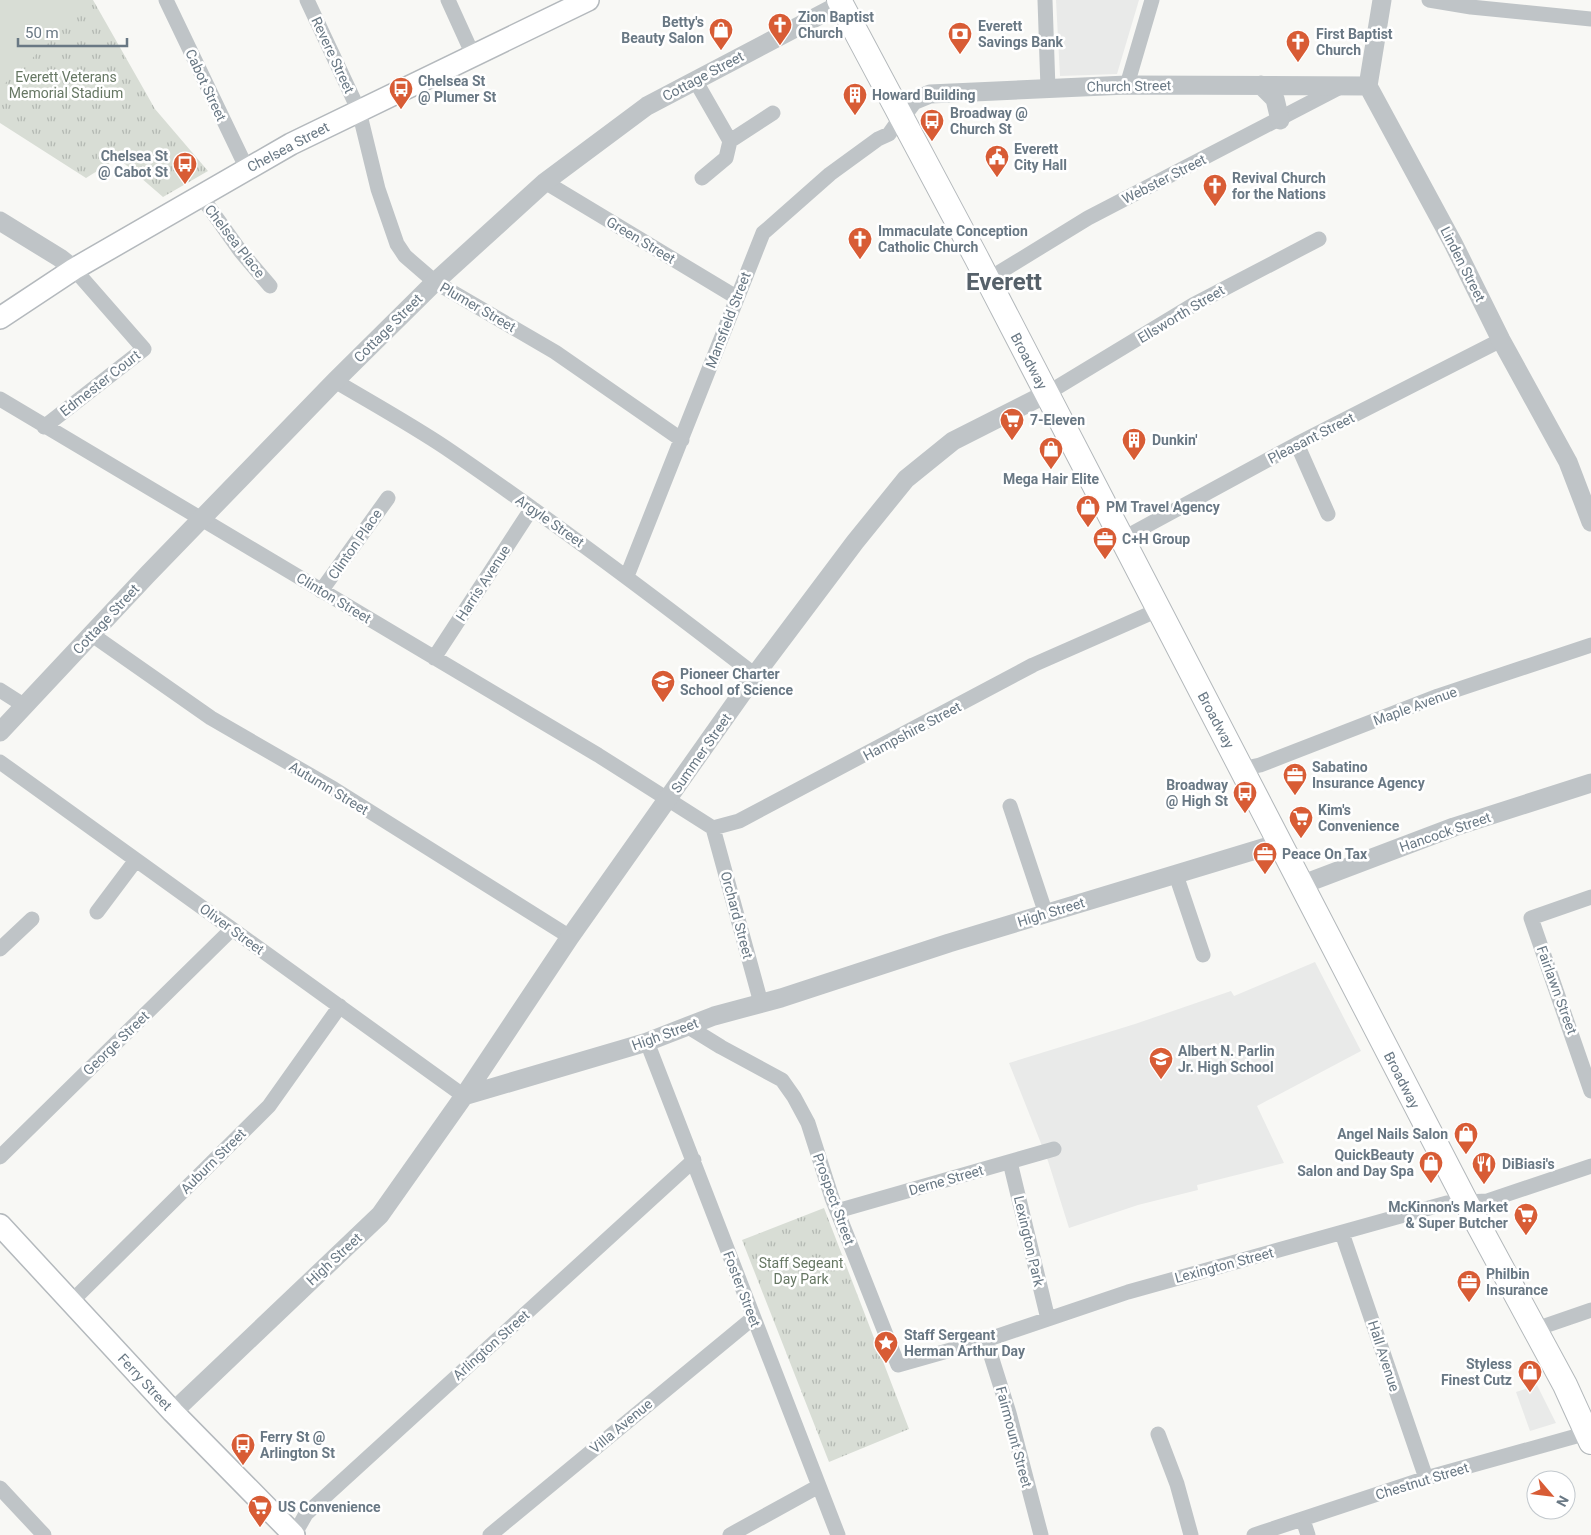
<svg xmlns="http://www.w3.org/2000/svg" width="1591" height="1535" font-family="Roboto,sans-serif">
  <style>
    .built { fill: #e9eae9 }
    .park { fill: url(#park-tufts) }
    .garden { fill: #d8ddd5 }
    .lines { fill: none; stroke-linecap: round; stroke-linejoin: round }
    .secondary-casing { stroke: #b4b9bd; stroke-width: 24 }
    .primary-casing { stroke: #b3b8bb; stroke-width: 26 }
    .minor { stroke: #bfc4c7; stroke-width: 15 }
    .tertiary { stroke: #bfc4c7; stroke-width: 19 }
    .secondary { stroke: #fff; stroke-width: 21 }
    .primary { stroke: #fff; stroke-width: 24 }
    .labels { text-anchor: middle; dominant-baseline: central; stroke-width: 5; stroke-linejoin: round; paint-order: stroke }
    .poi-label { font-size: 14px; font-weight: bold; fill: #697884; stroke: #fff; text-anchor: start }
    .street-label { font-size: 14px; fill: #697884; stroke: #fff }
    .park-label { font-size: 14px; fill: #667763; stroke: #fff }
    .town-label { font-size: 24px; font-weight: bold; fill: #56616a; stroke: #fff }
  </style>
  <defs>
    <pattern id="park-tufts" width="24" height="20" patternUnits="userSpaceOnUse" patternTransform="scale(1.25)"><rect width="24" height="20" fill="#d8ddd5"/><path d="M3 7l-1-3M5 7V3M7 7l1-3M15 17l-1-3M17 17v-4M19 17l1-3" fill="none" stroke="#b3b8b2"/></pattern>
  </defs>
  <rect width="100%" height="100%" fill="#f8f8f5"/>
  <path class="built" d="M 1056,0 L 1139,0 L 1117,74 L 1060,76 Z
    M 1315,962 L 1361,1051 L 1257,1106 L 1284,1163 L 1197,1185 L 1198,1190 L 1138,1205 L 1069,1228 L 1048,1161 L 1009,1063 L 1135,1024 L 1231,991 L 1234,996 Z
    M 1537,1385 L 1556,1423 L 1530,1431 L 1516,1392 Z"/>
  <path class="park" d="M 0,0 L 93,0 L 155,109 L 208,171 L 163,197 L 118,158 L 86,178 L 0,123 Z
    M 824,1208 L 909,1429 L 829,1462 L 742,1240 Z"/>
  <path class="garden" d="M 0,0 L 75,0 L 84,10 L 0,88 Z"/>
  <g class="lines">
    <defs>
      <path id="secondary" d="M 0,318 L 74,269 L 291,144 L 588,0
        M 0,1225 L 173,1412 L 294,1535"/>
      <path id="primary" d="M 839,0 L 976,257 L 1466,1202 L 1565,1385 L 1591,1442"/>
    </defs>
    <use href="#secondary" class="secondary-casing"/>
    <use href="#primary" class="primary-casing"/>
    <path class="minor" d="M 166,0 L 247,169
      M 307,0 L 359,111 L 378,189 L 397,244 L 405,256 L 435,282 L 555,352 L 682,440
      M 448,0 L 473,55
      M 1045,0 L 1048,89
      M 1429,0 L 1471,7 L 1591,19
      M 695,80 L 730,141 L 773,113
      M 1127,85 L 1152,0
      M 702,178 L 726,158 L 730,141
      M 545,182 L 736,297
      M 201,196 L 241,252 L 270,286
      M 987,280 L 1088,218 L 1344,85
      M 335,381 C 372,403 410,424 446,448 C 552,520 654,597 755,675
      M 1046,394 L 1193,305 L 1319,239
      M 0,399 L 598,755 L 713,828 L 739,821 L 1033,665 L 1158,610
      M 44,427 L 144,349 L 74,269
      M 1297,444 L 1328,514
      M 1122,539 L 1297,444 L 1501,340
      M 627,576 L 763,233 L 830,174 L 878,139 L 889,134 L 901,117
      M 321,591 L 388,498
      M 91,634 L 211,718 L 334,789 L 570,937
      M 434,658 L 532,508
      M 0,690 L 25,706
      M 0,762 L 464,1096
      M 1241,769 L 1260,765 L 1438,696 L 1591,645
      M 1010,806 L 1046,914
      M 713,828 L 761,1003
      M 1176,875 L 1203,955
      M 1591,897 L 1531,918 L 1591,1091
      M 97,912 L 136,860
      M 0,949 L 32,919
      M 687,1026 L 721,1047 L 782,1080 L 794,1097 L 808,1123 L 832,1198 L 898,1365 L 986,1340 L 1128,1292 L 1447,1203 L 1487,1201 L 1591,1166
      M 647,1042 L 838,1535
      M 0,1157 L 232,929
      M 1010,1162 L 1048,1319
      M 837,1211 L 1054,1149
      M 1342,1233 L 1426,1478
      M 71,1302 L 269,1106 L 340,1006
      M 1533,1330 L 1591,1310
      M 986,1340 L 1009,1413 L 1041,1535
      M 1158,1434 L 1177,1484 L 1191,1535
      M 0,1488 L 44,1535
      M 1303,1520 L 1308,1535
      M 294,1535 L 306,1514 L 694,1160
      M 490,1535 L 753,1318
      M 730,1535 L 819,1486
      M 1254,1535 L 1426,1478 L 1591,1432"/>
    <path class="tertiary" d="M 1382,0 L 1368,86 L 1453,243 L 1501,340 L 1568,462 L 1591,522
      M 1261,85 L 1275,99 L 1280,120
      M 901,117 L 913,101 L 930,94 L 1127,85 L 1368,86
      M 0,221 L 60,258 L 74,269
      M 0,732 L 148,574 L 335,381 L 435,282 L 545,182 L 647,106 L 841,4
      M 1301,885 L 1454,827 L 1591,783
      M 464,1096 L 647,1042 L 714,1016 L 781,998 L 949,943 L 1279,843
      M 173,1412 L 380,1215 L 464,1096 L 570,937 L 755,675 L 855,542 L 906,479 L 953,441 L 1046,394"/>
    <use href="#secondary" class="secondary"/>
    <use href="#primary" class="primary"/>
  </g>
  <defs>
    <symbol id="church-pin" viewBox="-11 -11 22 30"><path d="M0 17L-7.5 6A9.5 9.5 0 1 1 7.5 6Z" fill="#d85c35" stroke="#fff"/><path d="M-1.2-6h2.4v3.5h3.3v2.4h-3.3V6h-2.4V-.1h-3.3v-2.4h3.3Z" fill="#fff"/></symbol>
    <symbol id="shop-pin" viewBox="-11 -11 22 30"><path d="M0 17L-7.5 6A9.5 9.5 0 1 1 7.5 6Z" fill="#d85c35" stroke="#fff"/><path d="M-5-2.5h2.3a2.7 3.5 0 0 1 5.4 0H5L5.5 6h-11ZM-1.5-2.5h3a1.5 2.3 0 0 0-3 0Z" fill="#fff"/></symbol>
    <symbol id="bank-pin" viewBox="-11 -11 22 30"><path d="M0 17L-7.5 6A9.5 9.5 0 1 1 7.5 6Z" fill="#d85c35" stroke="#fff"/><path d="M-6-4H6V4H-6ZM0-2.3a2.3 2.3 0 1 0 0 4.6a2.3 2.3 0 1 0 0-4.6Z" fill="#fff"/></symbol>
    <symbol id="bus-pin" viewBox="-11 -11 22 30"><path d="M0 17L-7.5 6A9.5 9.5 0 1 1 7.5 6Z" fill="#d85c35" stroke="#fff"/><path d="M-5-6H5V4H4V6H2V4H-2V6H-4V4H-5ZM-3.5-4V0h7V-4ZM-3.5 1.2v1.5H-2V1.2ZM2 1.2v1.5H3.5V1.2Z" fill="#fff"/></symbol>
    <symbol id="building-pin" viewBox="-11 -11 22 30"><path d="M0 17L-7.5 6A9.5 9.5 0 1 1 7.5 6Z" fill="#d85c35" stroke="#fff"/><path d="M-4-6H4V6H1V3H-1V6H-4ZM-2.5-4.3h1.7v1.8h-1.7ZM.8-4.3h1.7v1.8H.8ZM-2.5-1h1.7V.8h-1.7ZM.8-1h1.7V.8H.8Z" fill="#fff"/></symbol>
    <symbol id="civic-pin" viewBox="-11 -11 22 30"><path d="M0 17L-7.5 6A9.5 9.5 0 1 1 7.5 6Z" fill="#d85c35" stroke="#fff"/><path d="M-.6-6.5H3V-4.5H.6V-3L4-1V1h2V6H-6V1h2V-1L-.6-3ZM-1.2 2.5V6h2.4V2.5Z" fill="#fff"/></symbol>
    <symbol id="supermarket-pin" viewBox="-11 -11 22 30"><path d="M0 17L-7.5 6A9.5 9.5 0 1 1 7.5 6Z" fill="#d85c35" stroke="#fff"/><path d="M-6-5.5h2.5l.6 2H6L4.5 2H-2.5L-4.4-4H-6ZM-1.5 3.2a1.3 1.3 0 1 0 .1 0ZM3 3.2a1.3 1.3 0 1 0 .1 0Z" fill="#fff"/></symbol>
    <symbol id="office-pin" viewBox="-11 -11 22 30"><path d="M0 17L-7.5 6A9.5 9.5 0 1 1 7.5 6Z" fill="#d85c35" stroke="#fff"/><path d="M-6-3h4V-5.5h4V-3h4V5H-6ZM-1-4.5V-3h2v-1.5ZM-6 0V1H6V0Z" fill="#fff"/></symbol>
    <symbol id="school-pin" viewBox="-11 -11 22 30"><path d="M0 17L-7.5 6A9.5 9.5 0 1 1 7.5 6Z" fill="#d85c35" stroke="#fff"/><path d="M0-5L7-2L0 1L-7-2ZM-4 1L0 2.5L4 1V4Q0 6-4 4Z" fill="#fff"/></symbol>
    <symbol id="restaurant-pin" viewBox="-11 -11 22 30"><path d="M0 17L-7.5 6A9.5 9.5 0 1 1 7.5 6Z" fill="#d85c35" stroke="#fff"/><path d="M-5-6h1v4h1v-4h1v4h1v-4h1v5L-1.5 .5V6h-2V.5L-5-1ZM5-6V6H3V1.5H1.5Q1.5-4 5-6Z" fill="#fff"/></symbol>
    <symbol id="sight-pin" viewBox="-11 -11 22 30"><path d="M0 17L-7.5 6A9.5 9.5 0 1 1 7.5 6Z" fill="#d85c35" stroke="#fff"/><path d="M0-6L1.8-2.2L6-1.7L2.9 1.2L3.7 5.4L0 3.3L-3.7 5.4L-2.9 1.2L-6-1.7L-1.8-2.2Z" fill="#fff"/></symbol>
  </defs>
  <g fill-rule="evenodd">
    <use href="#church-pin" x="766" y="11" width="28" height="38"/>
    <use href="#shop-pin" x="707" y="16" width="28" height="38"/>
    <use href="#bank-pin" x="946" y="20" width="28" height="38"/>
    <use href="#church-pin" x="1284" y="28" width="28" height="38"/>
    <use href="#bus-pin" x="387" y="75" width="28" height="38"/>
    <use href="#building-pin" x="841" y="81" width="28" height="38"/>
    <use href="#bus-pin" x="918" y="107" width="28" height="38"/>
    <use href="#civic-pin" x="983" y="143" width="28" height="38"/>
    <use href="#bus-pin" x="171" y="150" width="28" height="38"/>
    <use href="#church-pin" x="1201" y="172" width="28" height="38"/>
    <use href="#church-pin" x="846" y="225" width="28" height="38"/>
    <use href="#supermarket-pin" x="998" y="406" width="28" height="38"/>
    <use href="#building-pin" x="1120" y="426" width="28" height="38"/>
    <use href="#shop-pin" x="1037" y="435" width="28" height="38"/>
    <use href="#shop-pin" x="1074" y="493" width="28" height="38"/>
    <use href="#office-pin" x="1091" y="525" width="28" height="38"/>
    <use href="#school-pin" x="649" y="668" width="28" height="38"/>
    <use href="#office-pin" x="1281" y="761" width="28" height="38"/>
    <use href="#bus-pin" x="1231" y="779" width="28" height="38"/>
    <use href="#supermarket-pin" x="1287" y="804" width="28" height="38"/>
    <use href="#office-pin" x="1251" y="840" width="28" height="38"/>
    <use href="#school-pin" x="1147" y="1045" width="28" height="38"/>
    <use href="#shop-pin" x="1452" y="1120" width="28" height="38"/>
    <use href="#shop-pin" x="1417" y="1149" width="28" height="38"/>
    <use href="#restaurant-pin" x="1470" y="1150" width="28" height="38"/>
    <use href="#supermarket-pin" x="1512" y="1201" width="28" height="38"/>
    <use href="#office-pin" x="1455" y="1268" width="28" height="38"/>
    <use href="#sight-pin" x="872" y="1329" width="28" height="38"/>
    <use href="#shop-pin" x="1516" y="1358" width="28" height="38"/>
    <use href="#bus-pin" x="229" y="1431" width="28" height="38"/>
    <use href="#supermarket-pin" x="246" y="1493" width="28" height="38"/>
  </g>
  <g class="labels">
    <g class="poi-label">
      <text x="798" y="17">Zion Baptist<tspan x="798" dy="16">Church</tspan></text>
      <text x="704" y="22" text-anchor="end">Betty's<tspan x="704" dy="16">Beauty Salon</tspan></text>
      <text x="978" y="26">Everett<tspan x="978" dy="16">Savings Bank</tspan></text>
      <text x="1316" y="34">First Baptist<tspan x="1316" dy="16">Church</tspan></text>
      <text x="418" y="81">Chelsea St<tspan x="418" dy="16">@ Plumer St</tspan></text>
      <text x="872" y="95">Howard Building</text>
      <text x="950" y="113">Broadway @<tspan x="950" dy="16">Church St</tspan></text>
      <text x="1014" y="149">Everett<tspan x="1014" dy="16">City Hall</tspan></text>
      <text x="168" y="156" text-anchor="end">Chelsea St<tspan x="168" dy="16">@ Cabot St</tspan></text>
      <text x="1232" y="178">Revival Church<tspan x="1232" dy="16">for the Nations</tspan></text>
      <text x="878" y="231">Immaculate Conception<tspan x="878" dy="16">Catholic Church</tspan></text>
      <text x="1030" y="420">7-Eleven</text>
      <text x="1152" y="440">Dunkin'</text>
      <text x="1051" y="479" text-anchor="middle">Mega Hair Elite</text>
      <text x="1106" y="507">PM Travel Agency</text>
      <text x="1122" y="539">C+H Group</text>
      <text x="680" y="674">Pioneer Charter<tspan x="680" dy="16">School of Science</tspan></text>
      <text x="1312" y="767">Sabatino<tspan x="1312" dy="16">Insurance Agency</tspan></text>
      <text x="1228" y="785" text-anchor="end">Broadway<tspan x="1228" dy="16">@ High St</tspan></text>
      <text x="1318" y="810">Kim's<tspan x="1318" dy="16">Convenience</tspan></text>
      <text x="1282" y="854">Peace On Tax</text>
      <text x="1178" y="1051">Albert N. Parlin<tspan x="1178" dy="16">Jr. High School</tspan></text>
      <text x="1448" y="1134" text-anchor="end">Angel Nails Salon</text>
      <text x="1414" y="1155" text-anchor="end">QuickBeauty<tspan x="1414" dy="16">Salon and Day Spa</tspan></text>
      <text x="1502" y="1164">DiBiasi's</text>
      <text x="1508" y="1207" text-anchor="end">McKinnon's Market<tspan x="1508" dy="16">&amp; Super Butcher</tspan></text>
      <text x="1486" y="1274">Philbin<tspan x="1486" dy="16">Insurance</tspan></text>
      <text x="904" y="1335">Staff Sergeant<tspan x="904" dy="16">Herman Arthur Day</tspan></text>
      <text x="1512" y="1364" text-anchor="end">Styless<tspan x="1512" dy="16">Finest Cutz</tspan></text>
      <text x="260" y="1437">Ferry St @<tspan x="260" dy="16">Arlington St</tspan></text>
      <text x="278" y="1507">US Convenience</text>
    </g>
    <g class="street-label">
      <text transform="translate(333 55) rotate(65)">Revere Street</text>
      <text transform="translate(703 76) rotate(-28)">Cottage Street</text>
      <text transform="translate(206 85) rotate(65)">Cabot Street</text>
      <text transform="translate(1129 86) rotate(-1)">Church Street</text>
      <text transform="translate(288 147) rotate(-28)">Chelsea Street</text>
      <text transform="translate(1164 179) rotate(-27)">Webster Street</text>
      <text transform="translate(641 240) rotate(31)">Green Street</text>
      <text transform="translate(235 241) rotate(52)">Chelsea Place</text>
      <text transform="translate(1463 264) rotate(63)">Linden Street</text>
      <text transform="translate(478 307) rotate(30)">Plumer Street</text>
      <text transform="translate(1181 314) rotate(-31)">Ellsworth Street</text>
      <text transform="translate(728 320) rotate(-69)">Mansfield Street</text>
      <text transform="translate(388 328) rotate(-45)">Cottage Street</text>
      <text transform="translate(1029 361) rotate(62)">Broadway</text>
      <text transform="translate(100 383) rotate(-38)">Edmester Court</text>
      <text transform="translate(1311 438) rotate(-27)">Pleasant Street</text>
      <text transform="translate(550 521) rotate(35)">Argyle Street</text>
      <text transform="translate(355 544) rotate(-55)">Clinton Place</text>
      <text transform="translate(483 583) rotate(-57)">Harris Avenue</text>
      <text transform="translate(334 598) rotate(31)">Clinton Street</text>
      <text transform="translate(106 619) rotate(-47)">Cottage Street</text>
      <text transform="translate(1415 706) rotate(-20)">Maple Avenue</text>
      <text transform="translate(1216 720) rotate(62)">Broadway</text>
      <text transform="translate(912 731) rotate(-28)">Hampshire Street</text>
      <text transform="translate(701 753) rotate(-55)">Summer Street</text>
      <text transform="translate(329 788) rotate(31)">Autumn Street</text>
      <text transform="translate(1445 832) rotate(-19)">Hancock Street</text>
      <text transform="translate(1051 912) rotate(-17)">High Street</text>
      <text transform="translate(737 915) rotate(75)">Orchard Street</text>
      <text transform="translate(232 929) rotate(36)">Oliver Street</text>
      <text transform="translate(1557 990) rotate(70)">Fairlawn Street</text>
      <text transform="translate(665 1034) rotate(-20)">High Street</text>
      <text transform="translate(116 1043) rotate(-44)">George Street</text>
      <text transform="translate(1402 1080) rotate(63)">Broadway</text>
      <text transform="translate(213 1161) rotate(-45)">Auburn Street</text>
      <text transform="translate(946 1180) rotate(-16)">Derne Street</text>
      <text transform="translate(834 1199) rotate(70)">Prospect Street</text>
      <text transform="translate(1029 1241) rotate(77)">Lexington Park</text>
      <text transform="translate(334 1259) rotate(-43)">High Street</text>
      <text transform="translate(1224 1265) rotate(-15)">Lexington Street</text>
      <text transform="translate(742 1289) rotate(69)">Foster Street</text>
      <text transform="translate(491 1345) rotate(-42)">Arlington Street</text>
      <text transform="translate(1384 1356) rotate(72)">Hall Avenue</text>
      <text transform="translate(145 1382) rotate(47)">Ferry Street</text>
      <text transform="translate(621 1426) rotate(-40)">Villa Avenue</text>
      <text transform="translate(1014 1437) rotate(75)">Fairmount Street</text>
      <text transform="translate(1422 1481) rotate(-17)">Chestnut Street</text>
    </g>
    <g class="park-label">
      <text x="66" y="77">Everett Veterans<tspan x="66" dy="16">Memorial Stadium</tspan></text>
      <text x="801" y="1263">Staff Segeant<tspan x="801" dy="16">Day Park</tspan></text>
    </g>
    <g class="town-label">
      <text x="1004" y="282">Everett</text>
    </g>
  </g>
  <g transform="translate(1551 1495) rotate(118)"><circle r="24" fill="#ffffff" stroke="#c3c9ce"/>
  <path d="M0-4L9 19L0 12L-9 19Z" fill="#d85c35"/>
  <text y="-8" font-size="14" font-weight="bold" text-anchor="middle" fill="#697884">N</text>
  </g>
  <path d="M18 38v8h109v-8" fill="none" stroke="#697884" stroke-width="2.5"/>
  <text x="25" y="38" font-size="15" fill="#697884" stroke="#ffffff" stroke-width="4" paint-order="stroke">50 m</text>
</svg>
